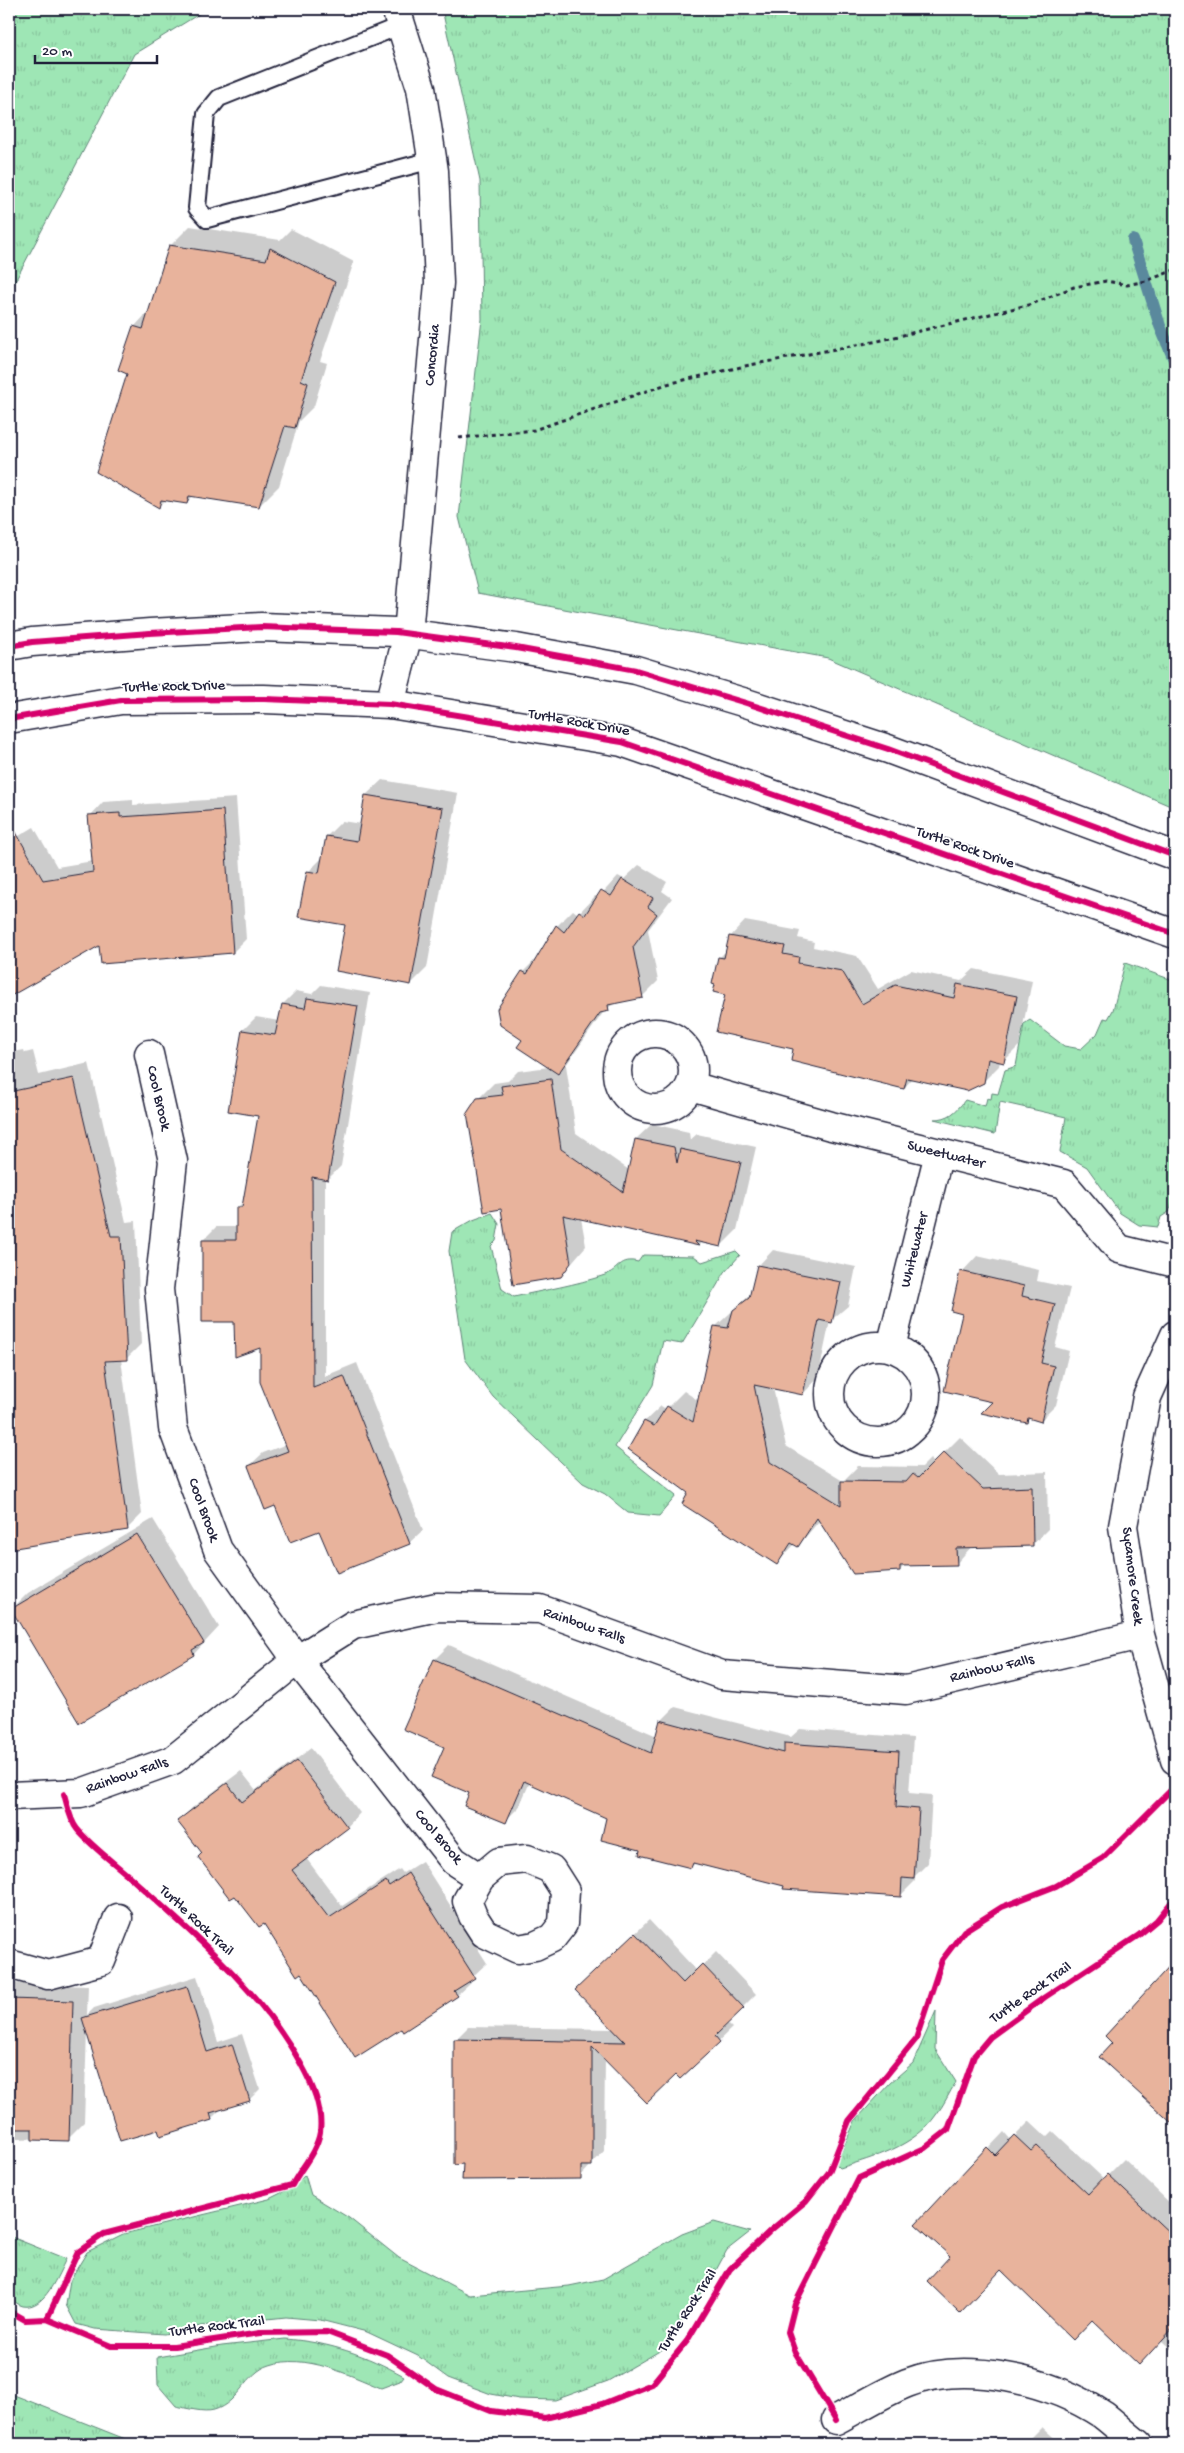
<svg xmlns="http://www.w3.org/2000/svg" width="1184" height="2453" font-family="'Gochi Hand',sans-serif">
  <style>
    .grass { fill: url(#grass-tufts); stroke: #608478 }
    .shadow { fill: #0003 }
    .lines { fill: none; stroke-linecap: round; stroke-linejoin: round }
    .stream { stroke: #5a899d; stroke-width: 12 }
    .building { fill: #e8b39c; stroke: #22223b }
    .service-casing { stroke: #22223b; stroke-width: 20 }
    .minor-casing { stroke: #22223b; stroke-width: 31 }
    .tertiary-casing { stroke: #22223b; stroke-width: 31 }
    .path { stroke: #22223b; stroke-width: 3; stroke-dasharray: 4 4; stroke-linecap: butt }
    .service { stroke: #fff; stroke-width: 16 }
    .minor { stroke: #fff; stroke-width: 28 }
    .tertiary { stroke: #fff; stroke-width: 28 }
    .cycleway-casing { stroke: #fff; stroke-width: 9 }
    .cycleway { stroke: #d6006c; stroke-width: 6 }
    .labels { text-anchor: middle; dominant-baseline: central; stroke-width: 4; stroke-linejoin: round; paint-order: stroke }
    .street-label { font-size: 15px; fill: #22223b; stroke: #fff }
  </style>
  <defs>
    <pattern id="grass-tufts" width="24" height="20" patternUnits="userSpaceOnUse" patternTransform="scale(1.25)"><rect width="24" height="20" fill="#9ee6b5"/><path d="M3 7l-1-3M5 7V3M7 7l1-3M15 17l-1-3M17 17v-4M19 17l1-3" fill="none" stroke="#88c59d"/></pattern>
  </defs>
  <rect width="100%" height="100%" fill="#fff"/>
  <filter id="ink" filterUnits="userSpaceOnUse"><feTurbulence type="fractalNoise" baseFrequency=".02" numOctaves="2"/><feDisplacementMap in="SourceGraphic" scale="10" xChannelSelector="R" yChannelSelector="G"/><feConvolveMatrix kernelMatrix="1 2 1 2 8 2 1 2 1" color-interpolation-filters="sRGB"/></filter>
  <g filter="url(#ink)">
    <path class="grass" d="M 9,9 L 207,9 L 134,54 L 9,293 Z
      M 442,9 L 1175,9 L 1175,808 L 828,658 L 478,593 L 459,517 L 482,319 L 480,181 Z
      M 1125,963 L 1175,981 L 1175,1195 L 1169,1212 L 1161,1217 L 1158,1227 L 1139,1225 L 1120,1213 L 1087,1167 L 1060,1152 L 1066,1117 L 1000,1102 L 995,1134 L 934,1119 C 949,1119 956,1112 965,1100 L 985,1106 L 987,1098 L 991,1099 L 992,1093 L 998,1094 L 1005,1070 L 1016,1066 L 1024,1024 L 1030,1020 L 1064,1046 L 1081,1049 L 1097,1034 L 1104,1018 L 1108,1019 L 1113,1010 Z
      M 492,1213 L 499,1224 L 496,1241 L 491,1246 L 502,1289 L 514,1297 C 544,1290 576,1285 605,1275 C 619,1270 620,1257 638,1262 L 643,1255 L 694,1256 L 702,1262 L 736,1251 L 740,1255 L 725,1272 L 682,1344 L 663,1341 L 653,1385 L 615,1447 L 676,1496 L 659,1516 L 628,1513 L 605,1494 L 583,1483 L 493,1397 L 465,1359 L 449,1251 L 452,1232 L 473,1220 Z
      M 936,2011 L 935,2049 L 956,2082 C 949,2093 944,2105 936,2115 C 914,2147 874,2157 840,2168 L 836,2164 L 855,2121 L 890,2083 L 913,2063 Z
      M 305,2175 L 311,2195 L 349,2218 L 399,2258 L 470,2295 L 569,2286 L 603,2279 L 682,2234 L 714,2222 L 750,2232 L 727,2250 L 714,2274 L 663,2349 L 608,2381 L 555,2400 L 519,2399 L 491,2394 L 448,2378 L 418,2356 L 367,2332 L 320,2320 L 286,2317 L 201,2326 L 164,2334 L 95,2329 L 76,2324 L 66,2305 L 70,2280 L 87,2252 L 123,2234 L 269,2199 L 291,2188 Z
      M 9,2236 L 66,2259 C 58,2274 45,2310 23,2306 C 18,2305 13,2300 9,2298 Z
      M 285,2339 C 329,2342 366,2355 404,2376 L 400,2381 L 381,2388 C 349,2375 305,2353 270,2365 C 246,2372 239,2403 214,2410 C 204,2413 186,2408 176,2406 L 158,2385 L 157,2357 L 222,2346 Z
      M 9,2393 L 138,2444 L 9,2444 Z"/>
    <path class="shadow" d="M 190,226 L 280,240 L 291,229 L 354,262 L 320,361 L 327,363 L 314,406 L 299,421 L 279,486 L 259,506 L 193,496 L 187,502 L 166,499 L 158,507 L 129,373 L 134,327 L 149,311 L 170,246 Z
      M 382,780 L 458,793 L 427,968 L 411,984 L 346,924 L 308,872 L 323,857 L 327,836 L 342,821 L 361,824 L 366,795 Z
      M 236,798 L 246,939 L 233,952 L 100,944 L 9,996 L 9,842 L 34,827 L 57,867 L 93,861 L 90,816 L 103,802 L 133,800 L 133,805 Z
      M 639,865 L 667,882 L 662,891 L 672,898 L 648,930 L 658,981 L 643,996 L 616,1002 L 605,1010 L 566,1065 L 576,1133 L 629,1170 L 636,1139 L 652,1124 L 689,1132 L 690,1140 L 697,1134 L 756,1147 L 737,1230 L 721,1246 L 702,1242 L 699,1245 L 581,1218 L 586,1246 L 560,1276 L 502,1207 L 478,1099 L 494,1083 L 508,1081 L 518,1071 L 549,1067 L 524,1040 L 523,972 L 539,956 L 557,926 L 573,910 L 578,914 L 595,896 L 598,898 L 618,876 L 624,879 Z
      M 745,921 L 800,931 L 798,938 L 814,942 L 813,947 L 857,956 L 878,989 L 911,970 L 961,981 L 974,969 L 1032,981 L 1019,1046 L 1003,1062 L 1000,1061 L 999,1066 L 983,1082 L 914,1077 L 904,1088 L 795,1048 L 726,994 L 719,958 L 727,950 L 730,937 Z
      M 321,985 L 370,993 L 341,1166 L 328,1179 L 325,1178 L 325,1376 L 357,1363 L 423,1530 L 409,1543 L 320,1529 L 276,1504 L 249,1466 L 263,1453 L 287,1444 L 261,1346 L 236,1321 L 203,1240 L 216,1227 L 237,1227 L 238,1207 L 245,1200 L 260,1115 L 243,1030 L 256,1017 L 279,1021 L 283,1004 L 296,991 L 312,994 Z
      M 24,1050 L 25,1053 L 33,1051 L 39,1075 L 89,1063 L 126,1222 L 136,1221 L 141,1344 L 126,1359 L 121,1359 L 142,1514 L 127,1529 L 9,1548 L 9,1053 Z
      M 773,1250 L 856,1267 L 848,1306 L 830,1321 L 818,1378 L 803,1394 L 773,1388 L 786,1446 L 843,1481 L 858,1466 L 922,1467 L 930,1459 L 934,1463 L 960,1437 L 999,1474 L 1047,1472 L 1048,1529 L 1032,1545 L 972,1546 L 956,1564 L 905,1565 L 900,1570 L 820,1520 L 798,1546 L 795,1544 L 777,1563 L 690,1493 L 629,1448 L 645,1421 L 661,1406 L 666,1409 L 684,1391 L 699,1401 L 716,1326 L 752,1293 L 758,1266 Z
      M 977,1256 L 1039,1270 L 1037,1281 L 1070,1288 L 1055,1347 L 1069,1351 L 1056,1405 L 1041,1420 L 1030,1418 L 1026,1422 L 994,1401 L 964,1313 L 962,1272 Z
      M 153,1519 L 219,1627 L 194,1654 L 12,1609 L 28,1593 Z
      M 449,1645 L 657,1736 L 661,1721 L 675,1707 L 791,1737 L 800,1729 L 913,1738 L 909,1793 L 932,1795 L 928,1863 L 915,1876 L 915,1881 L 901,1895 L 696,1862 L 691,1867 L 642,1849 L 608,1817 L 530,1782 L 519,1807 L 505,1821 L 470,1793 L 445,1746 L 405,1729 L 435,1659 Z
      M 311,1748 L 360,1813 L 347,1827 L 306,1858 L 342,1906 L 400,1869 L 403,1873 L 422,1861 L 487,1963 L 469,1980 L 471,1982 L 457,1995 L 302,1971 L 264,1922 L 179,1821 L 192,1808 L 241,1771 L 256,1790 Z
      M 649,1920 L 697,1971 L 716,1952 L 756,1994 L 727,2023 L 732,2028 L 680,2078 L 676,2073 L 605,2058 L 604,2151 L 580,2177 L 464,2163 L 455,2040 L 468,2027 L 615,2029 L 590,1977 Z
      M 1175,1961 L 1175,2098 L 1161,2112 L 1107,2036 Z
      M 197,1976 L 218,2042 L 242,2034 L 260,2089 L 249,2100 L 222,2108 L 211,2119 L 158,2128 L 87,2031 L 84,2122 L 68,2138 L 9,2139 L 9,1983 L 88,1986 L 87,2015 L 94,2008 Z
      M 1030,2121 L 1047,2137 L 1053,2131 L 1104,2179 L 1124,2159 L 1175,2208 L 1175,2353 L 1161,2340 L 1092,2318 L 1001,2269 L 952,2256 L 917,2223 L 1004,2132 L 1011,2140 Z
      M 1042,2427 L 1061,2444 L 1025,2444 Z
      M 996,2436 L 1006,2444 L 988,2444 Z"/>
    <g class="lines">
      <path class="stream" d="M 1133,240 L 1160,326 L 1175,362"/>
    </g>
    <path class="building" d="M 169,245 L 266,260 L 270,248 L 335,282 L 301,380 L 308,383 L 295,428 L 285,426 L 259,507 L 189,496 L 187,504 L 161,500 L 159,508 L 96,472 L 127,374 L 118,370 L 133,326 L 143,329 Z
      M 365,795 L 443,808 L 411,985 L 336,971 L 345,925 L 298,917 L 307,871 L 319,873 L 326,836 L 357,841 Z
      M 223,810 L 233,953 L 101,964 L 99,946 L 9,997 L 9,820 L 43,880 L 93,872 L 88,815 L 120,813 L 120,817 Z
      M 622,879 L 653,898 L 648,907 L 657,914 L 633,947 L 643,998 L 608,1005 L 609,1011 L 600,1013 L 558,1074 L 517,1047 L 522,1040 L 500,1025 L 497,1009 L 522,971 L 527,974 L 556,925 L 564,932 L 579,911 L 585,915 L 601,890 L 611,896 Z
      M 729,936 L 785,946 L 783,954 L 799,957 L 798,963 L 842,971 L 862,1004 L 895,985 L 954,998 L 957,984 L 1017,996 L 1004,1063 L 988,1059 L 984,1083 L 967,1091 L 907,1078 L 904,1089 L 791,1061 L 793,1049 L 716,1032 L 725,995 L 713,992 L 715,985 L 712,984 L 718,957 L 724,958 Z
      M 307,998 L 358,1006 L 328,1180 L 312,1177 L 313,1388 L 344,1376 L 410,1544 L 337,1573 L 319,1531 L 290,1542 L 275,1506 L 265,1510 L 248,1466 L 288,1451 L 260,1382 L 260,1348 L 235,1357 L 234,1322 L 202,1322 L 202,1240 L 236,1240 L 236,1207 L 242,1207 L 258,1116 L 228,1111 L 242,1030 L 275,1035 L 282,1004 L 305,1008 Z
      M 74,1078 L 111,1236 L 121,1236 L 127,1360 L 105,1361 L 128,1530 L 9,1549 L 9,1092 Z
      M 551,1079 L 561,1149 L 623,1192 L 635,1139 L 674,1147 L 677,1163 L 680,1149 L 741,1162 L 721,1247 L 694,1241 L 699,1246 L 563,1215 L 571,1263 L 561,1277 L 513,1285 L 501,1209 L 484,1212 L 467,1113 L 477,1098 L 503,1095 L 501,1086 Z
      M 757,1265 L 841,1282 L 832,1323 L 819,1320 L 803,1395 L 754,1385 L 770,1462 L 841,1505 L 841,1481 L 906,1482 L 913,1474 L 918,1478 L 944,1452 L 983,1489 L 1032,1487 L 1033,1546 L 956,1548 L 957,1565 L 900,1566 L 900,1571 L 853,1574 L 817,1518 L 798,1547 L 791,1543 L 777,1565 L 682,1504 L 688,1493 L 628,1449 L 644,1421 L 654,1426 L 667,1406 L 693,1422 L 714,1326 L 728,1328 L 733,1310 L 749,1298 Z
      M 960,1271 L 1024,1286 L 1022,1296 L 1055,1304 L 1041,1363 L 1054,1366 L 1041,1422 L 1028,1418 L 1027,1423 L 981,1413 L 992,1402 L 944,1391 L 962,1314 L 951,1311 Z
      M 137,1534 L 204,1643 L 192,1650 L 194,1655 L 79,1723 L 11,1609 Z
      M 434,1659 L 651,1753 L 660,1720 L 784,1753 L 784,1743 L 899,1751 L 896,1807 L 919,1809 L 914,1879 L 902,1878 L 901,1897 L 783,1889 L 784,1886 L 693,1863 L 691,1868 L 639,1855 L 640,1850 L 601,1840 L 606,1818 L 524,1781 L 506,1823 L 464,1806 L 469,1793 L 431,1777 L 444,1747 L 403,1729 Z
      M 297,1761 L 348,1828 L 292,1870 L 329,1918 L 386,1881 L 389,1886 L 408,1873 L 475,1978 L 454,1991 L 458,1996 L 403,2032 L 401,2029 L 355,2058 L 301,1973 L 297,1976 L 264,1924 L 259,1927 L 235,1896 L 230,1899 L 198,1857 L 202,1853 L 177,1821 L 227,1783 L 242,1802 Z
      M 635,1933 L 683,1983 L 702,1964 L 744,2008 L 715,2036 L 720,2042 L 680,2079 L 676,2075 L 647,2103 L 592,2047 L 592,2166 L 581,2166 L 581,2179 L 462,2180 L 463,2164 L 454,2165 L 454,2039 L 625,2042 L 575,1990 Z
      M 1175,1960 L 1175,2126 L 1099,2057 L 1112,2043 L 1105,2036 Z
      M 187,1986 L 207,2052 L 232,2044 L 250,2101 L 210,2113 L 212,2120 L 160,2136 L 158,2130 L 120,2141 L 82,2018 Z
      M 9,1999 L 73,2001 L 69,2141 L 32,2140 L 32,2129 L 9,2129 Z
      M 1014,2135 L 1031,2151 L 1037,2146 L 1088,2194 L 1107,2174 L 1175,2238 L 1175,2326 L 1139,2365 L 1092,2320 L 1073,2340 L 1001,2270 L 960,2313 L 927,2281 L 950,2256 L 915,2224 L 987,2147 L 995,2155 Z"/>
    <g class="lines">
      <defs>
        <path id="service" d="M 402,25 L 219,98 L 206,114 L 197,208 L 207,219 L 432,160"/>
        <path id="minor" d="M 390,704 L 408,634 L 439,283 L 434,171 L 421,88 L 396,9
          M617 1071a38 38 0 1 1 76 0a38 38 0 1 1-76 0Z
          M 149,1054 L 173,1161 L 159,1289 L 173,1428 L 218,1550 L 297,1660 L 454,1861 L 480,1878 L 499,1862 L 527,1859 L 551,1869 L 565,1891 L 563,1924 L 552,1938 L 535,1946 L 518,1949 L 484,1933 L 473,1916 L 467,1901 L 480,1878
          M 691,1086 L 831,1126 L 1064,1184 L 1119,1249 L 1175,1263
          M 1175,1335 L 1147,1397 L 1123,1526 L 1140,1635 L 1175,1760
          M830 1394a48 48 0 1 1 96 0a48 48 0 1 1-96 0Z
          M 891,1347 L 939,1153
          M 9,1796 L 81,1793 L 173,1760 L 297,1660 L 353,1625 L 437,1607 L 540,1609 L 722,1675 L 906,1690 L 1140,1635
          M 9,1964 L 48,1975 L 101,1961 L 118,1918
          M 836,2420 C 859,2408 882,2393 907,2383 C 966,2360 1051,2380 1103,2415 C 1115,2424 1126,2435 1138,2444"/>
        <path id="tertiary" d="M 9,646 L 32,642 L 150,633 L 261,627 L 396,632 L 516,648 L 636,670 L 746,703 L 888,749 L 1175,856
          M 9,719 L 121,700 L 264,699 L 390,704 L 622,742 L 1175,934"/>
      </defs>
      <use href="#service" class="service-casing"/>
      <use href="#minor" class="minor-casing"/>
      <use href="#tertiary" class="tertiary-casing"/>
      <path class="path" d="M 459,438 L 534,430 L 667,384 L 745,366 L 878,341 L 1032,304 L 1074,287 L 1106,281 L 1127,285 L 1146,281 L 1175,270"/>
      <use href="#service" class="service"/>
      <use href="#minor" class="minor"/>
      <use href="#tertiary" class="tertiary"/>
      <defs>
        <path id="cycleway" d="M 9,646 L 32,642 L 150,633 L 261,627 L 396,632 L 516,648 L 636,670 L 746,703 L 888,749 L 1175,856
          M 9,719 L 121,700 L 264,699 L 390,704 L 622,742 L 1175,934
          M 9,2311 L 25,2320 L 47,2319 L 111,2346 L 174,2346 L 260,2333 L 327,2332 L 387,2355 L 436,2389 L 491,2411 L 545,2418 L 602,2404 L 652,2384 L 687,2341 L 730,2269 L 771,2230 L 806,2201 L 829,2172 L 849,2121 L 916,2039 L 942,1960 L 964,1931 L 1002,1907 L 1056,1886 L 1103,1858 L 1175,1786
          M 47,2319 L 78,2252 L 104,2234 L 292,2185 C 301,2168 317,2151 320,2132 C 323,2108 312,2084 301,2064 C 260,1989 193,1934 130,1877 C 113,1862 92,1847 77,1829 C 70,1821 67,1804 64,1794
          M 836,2420 L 795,2352 L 788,2332 L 795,2304 L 859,2178 L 925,2148 L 948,2130 L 974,2056 L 990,2037 L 1045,1997 L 1139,1935 L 1157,1920 L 1175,1898"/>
      </defs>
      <use href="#cycleway" class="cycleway-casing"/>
      <use href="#cycleway" class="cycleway"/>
    </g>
  </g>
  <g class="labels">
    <g class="street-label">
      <text transform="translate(433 355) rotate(-85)">Concordia</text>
      <text transform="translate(174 687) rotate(-1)">Turtle Rock Drive</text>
      <text transform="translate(579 723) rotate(10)">Turtle Rock Drive</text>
      <text transform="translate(965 848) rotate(19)">Turtle Rock Drive</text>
      <text transform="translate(158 1098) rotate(77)">Cool Brook</text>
      <text transform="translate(946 1155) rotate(14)">Sweetwater</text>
      <text transform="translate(915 1250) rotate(-76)">Whitewater</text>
      <text transform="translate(203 1510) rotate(70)">Cool Brook</text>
      <text transform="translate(1132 1576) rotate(83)">Sycamore Creek</text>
      <text transform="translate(584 1626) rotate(19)">Rainbow Falls</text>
      <text transform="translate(992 1669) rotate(-13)">Rainbow Falls</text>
      <text transform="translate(127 1776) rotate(-19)">Rainbow Falls</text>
      <text transform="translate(438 1837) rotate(50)">Cool Brook</text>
      <text transform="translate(196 1921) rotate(43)">Turtle Rock Trail</text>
      <text transform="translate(1031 1993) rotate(-35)">Turtle Rock Trail</text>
      <text transform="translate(688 2311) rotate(-57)">Turtle Rock Trail</text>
      <text transform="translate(217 2327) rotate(-7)">Turtle Rock Trail</text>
    </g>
  </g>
  <rect width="1184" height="2453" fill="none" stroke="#fff" stroke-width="30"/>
  <rect x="15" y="15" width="1154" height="2423" fill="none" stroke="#22223b" stroke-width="2" filter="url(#ink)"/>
  <path d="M35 55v8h122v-8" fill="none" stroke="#22223b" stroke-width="2.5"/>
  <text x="42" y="55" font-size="15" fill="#22223b" stroke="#ffffff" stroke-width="4" paint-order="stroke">20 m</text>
</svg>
